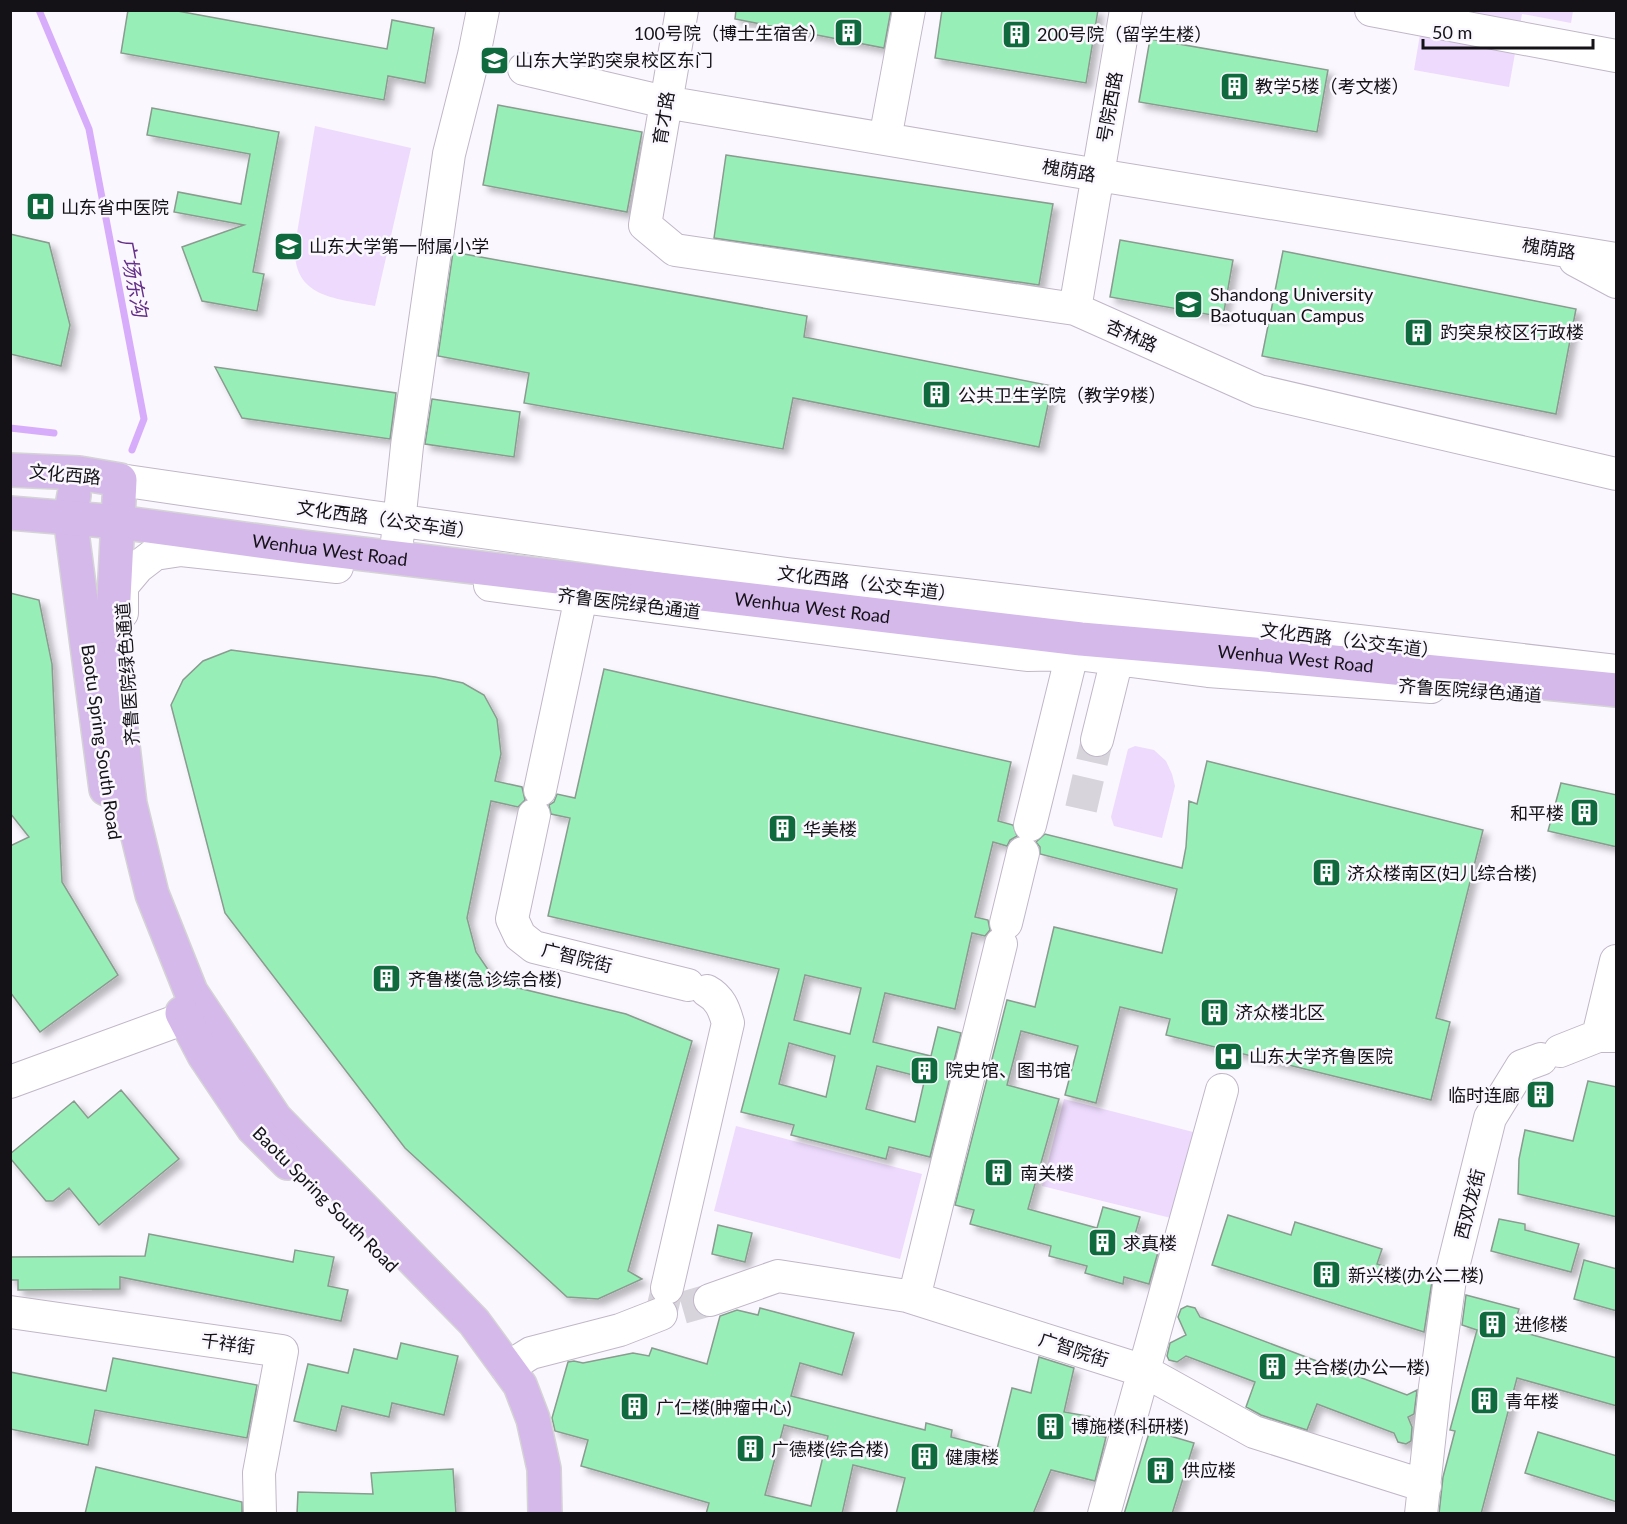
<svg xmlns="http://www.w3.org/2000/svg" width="1627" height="1524" font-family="Lato,'Noto Sans SC',sans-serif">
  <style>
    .green { fill: #eddafd }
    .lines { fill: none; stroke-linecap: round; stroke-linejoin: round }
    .stream { stroke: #d7adfb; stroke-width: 7 }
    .building { fill: #97efb7; stroke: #8a9b8f; stroke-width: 1.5; fill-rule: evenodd; filter: url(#shadow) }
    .minor-tunnel { stroke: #d8d4dc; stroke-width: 32; stroke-dasharray: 32 16; stroke-linecap: butt }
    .minor-casing { stroke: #c0b7c8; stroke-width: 34 }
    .major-casing { stroke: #d5d4d5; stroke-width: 36 }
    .minor { stroke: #fff; stroke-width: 32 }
    .major { stroke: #d5b9eb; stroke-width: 33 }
    .labels { text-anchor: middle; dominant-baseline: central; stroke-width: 5; stroke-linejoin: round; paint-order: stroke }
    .poi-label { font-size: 18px; fill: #141117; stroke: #fbf7ff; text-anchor: start }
    .street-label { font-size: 18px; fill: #141117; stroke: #fbf7ff }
    .water-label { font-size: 20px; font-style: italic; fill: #663089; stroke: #fbf7ff }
  </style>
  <defs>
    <filter id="shadow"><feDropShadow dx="5.5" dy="5.5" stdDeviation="3" flood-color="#0004"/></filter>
  </defs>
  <rect width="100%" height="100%" fill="#fbf7ff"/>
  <path class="green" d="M 1424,11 L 1573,11 L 1571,23 L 1522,14 L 1509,87 L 1414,70 Z
    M 315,126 L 411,148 L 375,306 C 335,298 292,298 295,245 Z
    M 1135,746 L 1154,750 L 1166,761 L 1172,774 L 1175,786 L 1162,838 L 1114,826 L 1111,817 L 1128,749 Z
    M 1064,1099 L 1201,1134 L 1179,1220 L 1042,1186 Z
    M 736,1126 L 922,1174 L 900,1259 L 714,1211 Z"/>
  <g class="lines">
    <path class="stream" d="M 39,10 L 89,129 L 144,419 L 132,450
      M 10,428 L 54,433"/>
  </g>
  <path class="building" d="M 128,10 L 172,10 L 387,49 L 392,20 L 434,28 L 425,83 L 388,76 L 384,100 L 121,53 Z
    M 736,10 L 891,10 L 884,48 L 735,19 Z
    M 942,10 L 1098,10 L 1086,83 L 935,58 Z
    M 1150,39 L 1328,70 L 1317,132 L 1139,102 Z
    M 498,105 L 642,132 L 627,212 L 483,185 Z
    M 152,108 L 279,132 L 253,272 L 264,274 L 257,311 L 202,301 L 182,247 L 244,225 L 174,212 L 178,192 L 241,204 L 250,154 L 147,135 Z
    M 726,155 L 1053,204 L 1039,285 L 714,238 Z
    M 10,234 L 49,243 L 70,325 L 61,366 L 10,354 Z
    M 1120,240 L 1233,260 L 1223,317 L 1110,297 Z
    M 1283,251 L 1576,309 L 1556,414 L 1262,356 Z
    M 453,252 L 807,316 L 804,337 L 1052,386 L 1039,447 L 793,398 L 783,449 L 524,403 L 529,373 L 438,356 Z
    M 215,367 L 396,393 L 390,439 L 242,418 Z
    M 432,399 L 520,412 L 514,457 L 425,444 Z
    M 10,593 L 39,600 L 52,664 L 62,882 L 118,975 L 40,1032 L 10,992 L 10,846 L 29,837 L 10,813 Z
    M 231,650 L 435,677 L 463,683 L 484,695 L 497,719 L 501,754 L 495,781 L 522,787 L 525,800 L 518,807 L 491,801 L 467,918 L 476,952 L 489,971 L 510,986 L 626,1014 L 692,1041 L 628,1271 L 642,1279 L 598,1299 L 567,1297 L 405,1148 L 225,913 L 171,705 L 183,680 L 203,661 Z
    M 604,669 L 1011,762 L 998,821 L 1013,825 L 1017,836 L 1010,840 L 1007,846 L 993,842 L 975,917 L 988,920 L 990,930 L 985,936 L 972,933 L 955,1009 L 885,993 L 873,1042 L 931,1056 L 938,1027 L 961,1033 L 930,1157 L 889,1147 L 886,1159 L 791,1135 L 794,1125 L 741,1112 L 779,969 L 548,916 L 570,818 L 551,814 L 549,805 L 554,802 L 557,794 L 575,798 ZM 805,975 L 861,988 L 850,1034 L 794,1020 ZM 789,1043 L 835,1056 L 826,1097 L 779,1084 ZM 877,1066 L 925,1078 L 915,1122 L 866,1109 Z
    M 1207,761 L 1483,830 L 1436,1018 L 1450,1022 L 1431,1100 L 1166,1035 L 1170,1019 L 1120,1007 L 1096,1103 L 1065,1095 L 1078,1046 L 1021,1031 L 1007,1085 L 1059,1099 L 1028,1209 L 1097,1228 L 1103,1207 L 1140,1217 L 1134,1238 L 1160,1245 L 1149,1284 L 1124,1277 L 1123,1284 L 1085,1273 L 1087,1266 L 1049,1256 L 1051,1246 L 970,1224 L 974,1210 L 955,1205 L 1007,1000 L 1035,1007 L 1054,927 L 1162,953 L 1177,889 L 1040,854 L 1040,847 L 1036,842 L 1045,834 L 1182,868 L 1186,847 L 1189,801 L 1197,804 Z
    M 1561,783 L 1617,795 L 1617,847 L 1548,831 Z
    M 1588,1081 L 1617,1087 L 1617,1217 L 1518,1194 L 1519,1159 L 1525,1130 L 1573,1141 Z
    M 121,1090 L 179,1159 L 99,1225 L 69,1188 L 53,1201 L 46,1201 L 10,1158 L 10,1154 L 74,1101 L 88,1118 Z
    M 1228,1215 L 1291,1235 L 1295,1222 L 1382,1249 L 1377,1264 L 1432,1281 L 1424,1332 L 1212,1265 Z
    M 1499,1219 L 1525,1224 L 1525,1230 L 1579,1244 L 1571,1272 L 1491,1251 Z
    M 718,1225 L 752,1233 L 745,1262 L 712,1254 Z
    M 149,1234 L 293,1262 L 295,1250 L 334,1257 L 328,1286 L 348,1290 L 341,1321 L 120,1277 L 120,1289 L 18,1290 L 18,1280 L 10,1280 L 10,1257 L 145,1256 Z
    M 1584,1260 L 1617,1269 L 1617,1311 L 1574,1299 Z
    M 1466,1295 L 1519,1309 L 1515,1322 L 1531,1327 L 1529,1334 L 1617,1358 L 1617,1406 L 1517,1378 L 1481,1514 L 1439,1514 L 1443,1477 L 1455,1431 L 1450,1430 L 1477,1330 L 1462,1325 Z
    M 1187,1306 L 1195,1308 L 1200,1317 L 1407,1395 L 1417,1390 L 1414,1414 L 1408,1417 L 1412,1427 L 1411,1441 L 1406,1444 L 1398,1442 L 1394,1433 L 1317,1404 L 1307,1430 L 1261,1415 L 1246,1407 L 1255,1382 L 1186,1356 L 1177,1362 L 1169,1360 L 1167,1356 L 1170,1343 L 1186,1335 L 1178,1317 L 1181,1309 Z
    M 760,1308 L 854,1333 L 842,1375 L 800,1363 L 791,1396 L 925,1430 L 926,1423 L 952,1430 L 951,1437 L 997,1449 L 1012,1388 L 1031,1393 L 1039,1357 L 1074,1368 L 1064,1412 L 1099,1418 L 1094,1435 L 1106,1437 L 1095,1481 L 1051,1470 L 1033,1514 L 896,1514 L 905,1478 L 853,1465 L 842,1514 L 706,1514 L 709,1503 L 581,1466 L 588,1440 L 555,1431 L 552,1418 L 568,1362 L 574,1361 L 583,1363 L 633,1353 L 649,1356 L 652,1348 L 707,1364 L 720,1316 L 737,1310 L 758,1315 ZM 784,1425 L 828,1436 L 811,1506 L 765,1495 Z
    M 401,1343 L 458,1356 L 444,1415 L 392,1403 L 389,1417 L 342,1406 L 336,1431 L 294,1421 L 308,1364 L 348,1373 L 354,1349 L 397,1359 Z
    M 113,1358 L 257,1385 L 247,1438 L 95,1410 L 88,1445 L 10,1429 L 10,1372 L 106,1391 Z
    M 1150,1430 L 1194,1443 L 1172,1514 L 1124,1514 Z
    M 1538,1432 L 1617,1456 L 1617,1502 L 1525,1473 Z
    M 96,1467 L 242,1502 L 242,1514 L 85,1514 Z
    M 453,1469 L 456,1514 L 297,1514 L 298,1492 L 373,1494 L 371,1473 Z"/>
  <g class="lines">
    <path class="minor-tunnel" d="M 1081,809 L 1097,740
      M 667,1289 L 661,1314 L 710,1300"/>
    <defs>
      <path id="minor" d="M 682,10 L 645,225 L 675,250 L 1075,309 L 1259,391 L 1616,474
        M 1371,10 L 1616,56
        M 524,69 L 665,102 L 1098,175 L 1616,259
        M 885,139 L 909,10
        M 1575,260 L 1616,282
        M 1075,309 L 1126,10
        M 120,480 L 366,516 L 787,574 L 1616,671
        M 397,542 L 407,446 L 449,154 L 474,55 L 483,10
        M 490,585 L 1027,655 L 1077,654 L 1208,671 L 1431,687
        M 122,613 L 122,586 L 138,567 L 155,554 L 181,550 L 337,567
        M 1097,740 L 1117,659
        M 540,790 L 581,597
        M 534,815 L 512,919 L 520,936 L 534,947 L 688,985
        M 1030,825 L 1072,654
        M 1006,923 L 1023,853
        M 1598,1036 L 1616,961
        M 1560,1051 L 1598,1036 L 1616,1036
        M 10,1082 L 185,1018
        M 667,1288 L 728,1023 C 724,1009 720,998 707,991
        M 914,1298 L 1001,944
        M 710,1300 L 778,1276 L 907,1296 L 1144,1371 L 1254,1432 L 1425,1486
        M 10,1312 L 282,1351 L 259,1473 L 260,1514
        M 507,1368 L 531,1353 L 620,1330 L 661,1314
        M 1104,1514 L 1222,1090
        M 1421,1514 L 1435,1387 L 1450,1279 L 1490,1118 L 1522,1066 L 1541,1059"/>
      <g id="major">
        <path d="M 10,470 L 79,473 L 120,480 L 113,618 L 119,713 L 130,804 L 152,894 L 191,992 L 275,1118 L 474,1322 L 520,1385 L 533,1419 L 544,1469 L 545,1514"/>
        <path d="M 74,495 L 70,517 L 106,789"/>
        <path id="s1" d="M 10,513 L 118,522 L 304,547 L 1081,639 L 1254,654 L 1616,690"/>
        <path d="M 182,1013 L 204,1055 L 253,1128 L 288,1163"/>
      </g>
    </defs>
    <use href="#minor" class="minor-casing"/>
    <use href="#major" class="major-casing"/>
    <use href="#minor" class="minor"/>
    <use href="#major" class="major"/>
  </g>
  <defs>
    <symbol id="building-square" viewBox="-11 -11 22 22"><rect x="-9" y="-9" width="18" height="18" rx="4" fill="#0f6a3d" stroke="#fbf7ff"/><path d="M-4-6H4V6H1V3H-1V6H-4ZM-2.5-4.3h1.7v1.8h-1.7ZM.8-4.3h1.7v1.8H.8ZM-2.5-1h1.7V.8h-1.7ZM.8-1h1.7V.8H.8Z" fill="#fff"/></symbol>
    <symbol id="university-square" viewBox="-11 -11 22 22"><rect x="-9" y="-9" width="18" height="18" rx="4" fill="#0f6a3d" stroke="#fbf7ff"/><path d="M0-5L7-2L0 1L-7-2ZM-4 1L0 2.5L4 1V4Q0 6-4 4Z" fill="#fff"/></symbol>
    <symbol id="hospital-square" viewBox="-11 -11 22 22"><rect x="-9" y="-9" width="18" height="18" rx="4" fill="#0f6a3d" stroke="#fbf7ff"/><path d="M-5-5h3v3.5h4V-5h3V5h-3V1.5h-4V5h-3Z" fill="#fff"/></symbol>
    <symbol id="school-square" viewBox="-11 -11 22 22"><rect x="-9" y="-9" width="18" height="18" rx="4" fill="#0f6a3d" stroke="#fbf7ff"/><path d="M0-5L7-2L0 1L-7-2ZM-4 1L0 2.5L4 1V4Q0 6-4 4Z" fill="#fff"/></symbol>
  </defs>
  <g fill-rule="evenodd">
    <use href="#building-square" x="832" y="16" width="33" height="33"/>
    <use href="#building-square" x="1000" y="18" width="33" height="33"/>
    <use href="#university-square" x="478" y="44" width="33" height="33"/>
    <use href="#building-square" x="1218" y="70" width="33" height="33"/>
    <use href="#hospital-square" x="24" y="190" width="33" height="33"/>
    <use href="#school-square" x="272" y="230" width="33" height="33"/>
    <use href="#university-square" x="1172" y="288" width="33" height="33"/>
    <use href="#building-square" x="1402" y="316" width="33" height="33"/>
    <use href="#building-square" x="920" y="378" width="33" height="33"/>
    <use href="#building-square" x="1568" y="796" width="33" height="33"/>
    <use href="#building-square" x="766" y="812" width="33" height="33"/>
    <use href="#building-square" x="1310" y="856" width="33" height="33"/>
    <use href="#building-square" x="370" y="962" width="33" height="33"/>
    <use href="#building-square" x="1198" y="996" width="33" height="33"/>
    <use href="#hospital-square" x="1212" y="1040" width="33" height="33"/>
    <use href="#building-square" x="908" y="1054" width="33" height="33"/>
    <use href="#building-square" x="1524" y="1078" width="33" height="33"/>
    <use href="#building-square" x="982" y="1156" width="33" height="33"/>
    <use href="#building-square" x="1086" y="1226" width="33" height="33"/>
    <use href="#building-square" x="1310" y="1258" width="33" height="33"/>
    <use href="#building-square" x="1476" y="1308" width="33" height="33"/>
    <use href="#building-square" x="1256" y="1350" width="33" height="33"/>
    <use href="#building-square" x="1468" y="1384" width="33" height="33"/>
    <use href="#building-square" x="618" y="1390" width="33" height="33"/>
    <use href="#building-square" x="1034" y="1410" width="33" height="33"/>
    <use href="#building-square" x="734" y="1432" width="33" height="33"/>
    <use href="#building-square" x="908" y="1440" width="33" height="33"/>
    <use href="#building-square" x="1144" y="1454" width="33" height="33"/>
  </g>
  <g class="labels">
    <g class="poi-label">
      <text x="827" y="33" text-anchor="end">100号院（博士生宿舍）</text>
      <text x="1037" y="34">200号院（留学生楼）</text>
      <text x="515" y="60">山东大学趵突泉校区东门</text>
      <text x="1255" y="86">教学5楼（考文楼）</text>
      <text x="61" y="207">山东省中医院</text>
      <text x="309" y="246">山东大学第一附属小学</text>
      <text x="1210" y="294">Shandong University<tspan x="1210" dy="21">Baotuquan Campus</tspan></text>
      <text x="1440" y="332">趵突泉校区行政楼</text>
      <text x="958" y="395">公共卫生学院（教学9楼）</text>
      <text x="1564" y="813" text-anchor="end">和平楼</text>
      <text x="803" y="829">华美楼</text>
      <text x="1347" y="873">济众楼南区(妇儿综合楼)</text>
      <text x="408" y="979">齐鲁楼(急诊综合楼)</text>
      <text x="1235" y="1012">济众楼北区</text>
      <text x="1249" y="1056">山东大学齐鲁医院</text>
      <text x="945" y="1070">院史馆、图书馆</text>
      <text x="1520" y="1095" text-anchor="end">临时连廊</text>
      <text x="1020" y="1173">南关楼</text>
      <text x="1123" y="1243">求真楼</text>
      <text x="1348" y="1275">新兴楼(办公二楼)</text>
      <text x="1514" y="1324">进修楼</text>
      <text x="1294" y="1367">共合楼(办公一楼)</text>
      <text x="1505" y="1401">青年楼</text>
      <text x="656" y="1407">广仁楼(肿瘤中心)</text>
      <text x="1071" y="1426">博施楼(科研楼)</text>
      <text x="771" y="1449">广德楼(综合楼)</text>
      <text x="945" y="1457">健康楼</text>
      <text x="1182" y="1470">供应楼</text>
    </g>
    <g class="street-label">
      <text transform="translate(1109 107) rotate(-80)">号院西路</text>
      <text transform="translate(663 118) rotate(-81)">育才路</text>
      <text transform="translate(1069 170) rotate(10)">槐荫路</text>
      <text transform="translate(1549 248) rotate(9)">槐荫路</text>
      <text transform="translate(1132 335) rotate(24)">杏林路</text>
      <text transform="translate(65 474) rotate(5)">文化西路</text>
      <text transform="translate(386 519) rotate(8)">文化西路（公交车道）</text>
      <text stroke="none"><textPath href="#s1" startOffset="322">Wenhua West Road</textPath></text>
      <text transform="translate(867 583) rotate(7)">文化西路（公交车道）</text>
      <text transform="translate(629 603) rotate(7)">齐鲁医院绿色通道</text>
      <text stroke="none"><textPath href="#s1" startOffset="808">Wenhua West Road</textPath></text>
      <text transform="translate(1350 640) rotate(7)">文化西路（公交车道）</text>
      <text stroke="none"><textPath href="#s1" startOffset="1294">Wenhua West Road</textPath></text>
      <text transform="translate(127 674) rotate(-94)">齐鲁医院绿色通道</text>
      <text transform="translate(1470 690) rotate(4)">齐鲁医院绿色通道</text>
      <text transform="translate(102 742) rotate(82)">Baotu Spring South Road</text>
      <text transform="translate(577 957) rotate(14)">广智院街</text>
      <text transform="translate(326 1199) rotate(45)">Baotu Spring South Road</text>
      <text transform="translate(1469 1204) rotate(-76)">西双龙街</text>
      <text transform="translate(228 1343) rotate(8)">千祥街</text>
      <text transform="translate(1074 1349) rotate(18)">广智院街</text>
    </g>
    <g class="water-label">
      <text transform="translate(134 277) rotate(79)">广场东沟</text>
    </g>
  </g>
  <rect width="1627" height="1524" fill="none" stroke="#141117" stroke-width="24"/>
  <path d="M1423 39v9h170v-9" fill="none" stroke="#141117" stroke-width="3"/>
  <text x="1432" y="39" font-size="18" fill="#141117" stroke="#fbf7ff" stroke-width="4.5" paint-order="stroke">50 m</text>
</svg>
